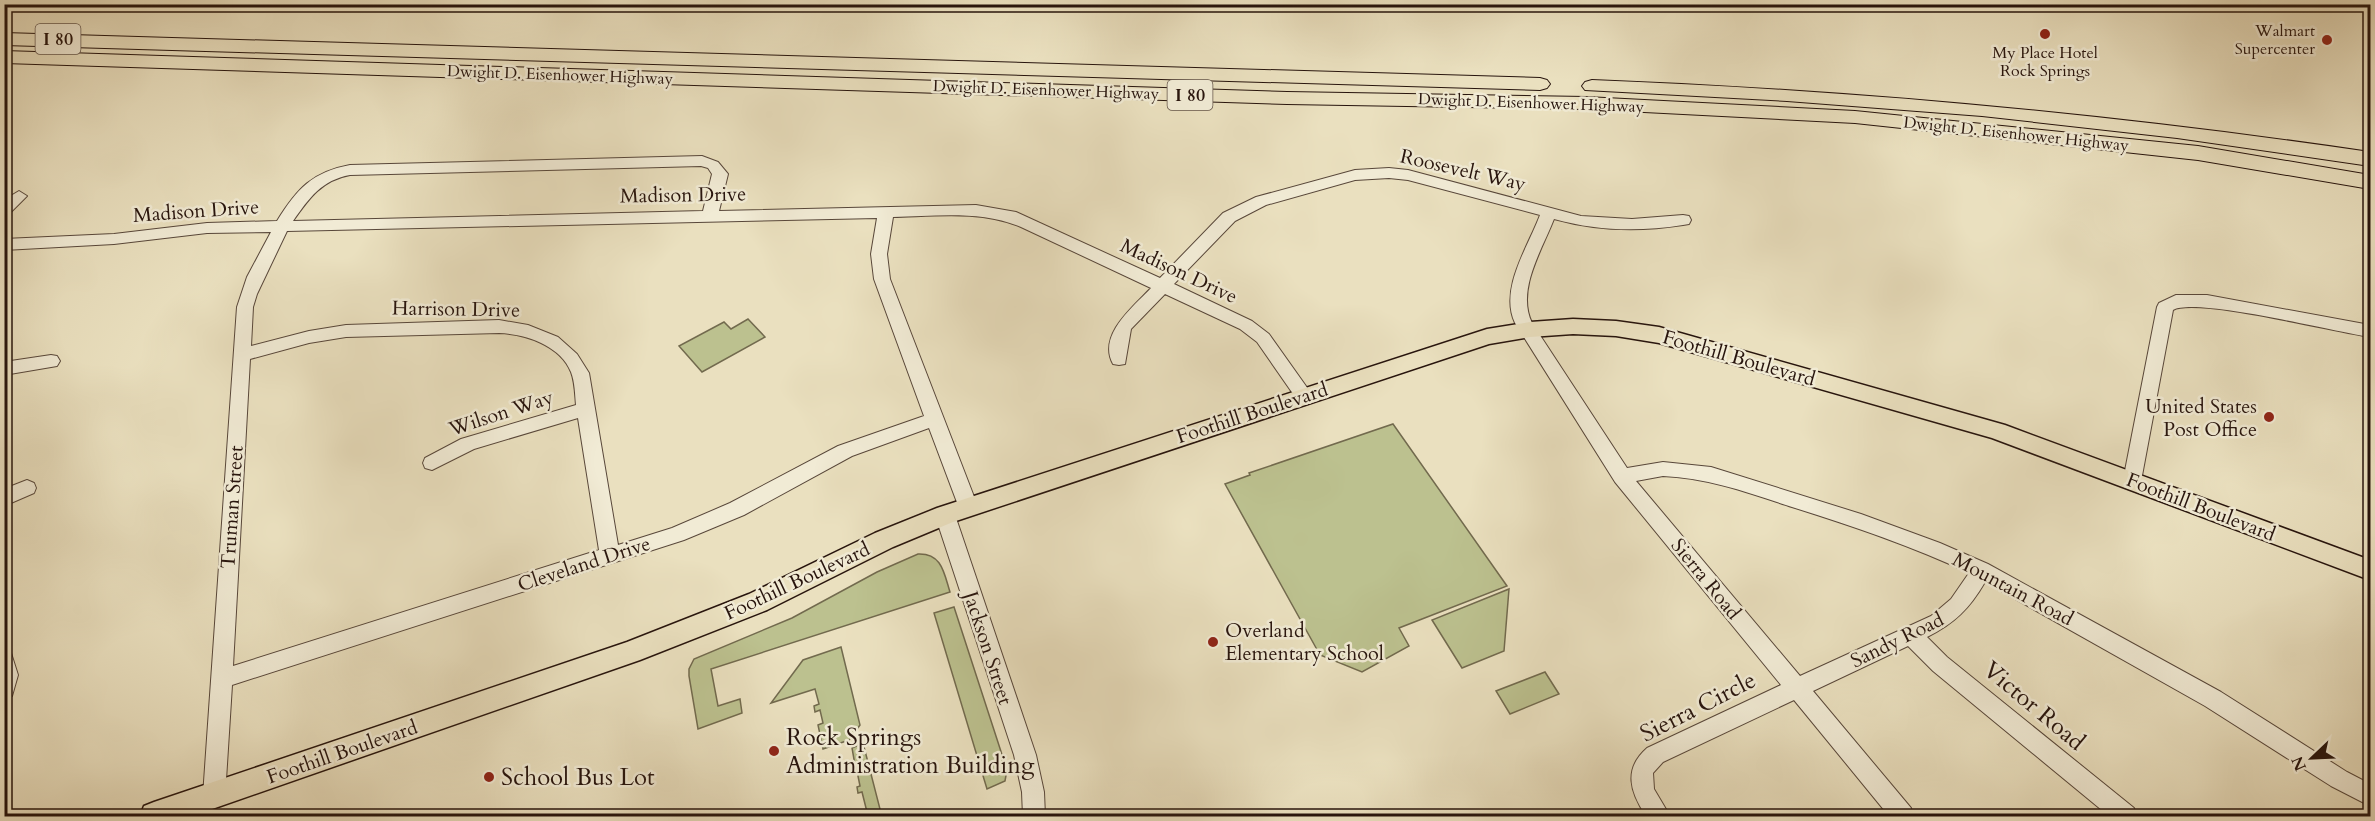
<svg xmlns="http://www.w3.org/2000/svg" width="2375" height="821" font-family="Cardo,serif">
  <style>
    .green { fill: #bcc18f; stroke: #726a4e; stroke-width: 1.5 }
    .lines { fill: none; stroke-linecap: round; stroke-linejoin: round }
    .minor-casing { stroke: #58473a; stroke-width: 2 }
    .major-casing { stroke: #27140d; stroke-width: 3 }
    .highway-casing { stroke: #27140d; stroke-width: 2 }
    .minor { fill: #f1ebd5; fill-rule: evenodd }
    .major { fill: #eae0bf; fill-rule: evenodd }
    .highway { fill: #eae0bf; fill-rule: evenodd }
    .poi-dot { fill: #8f2418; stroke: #f1ebd5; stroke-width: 2 }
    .labels { text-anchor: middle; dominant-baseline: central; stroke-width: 5; stroke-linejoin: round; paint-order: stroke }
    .far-poi-label { font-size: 16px; fill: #27140d; stroke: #f1ebd5; text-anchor: end }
    .far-street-label { font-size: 16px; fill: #27140d; stroke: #f1ebd5 }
    .shield { fill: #f1ebd5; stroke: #645449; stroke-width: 1.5 }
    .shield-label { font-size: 18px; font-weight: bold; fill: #27140d }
    .street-label { font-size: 20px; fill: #27140d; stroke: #f1ebd5 }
    .poi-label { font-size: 20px; fill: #27140d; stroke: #f1ebd5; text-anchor: end }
    .near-street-label { font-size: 24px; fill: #27140d; stroke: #f1ebd5 }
    .near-poi-label { font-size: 24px; fill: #27140d; stroke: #f1ebd5; text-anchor: start }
  </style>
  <rect width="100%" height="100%" fill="#eae0bf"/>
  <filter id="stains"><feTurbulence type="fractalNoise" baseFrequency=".00333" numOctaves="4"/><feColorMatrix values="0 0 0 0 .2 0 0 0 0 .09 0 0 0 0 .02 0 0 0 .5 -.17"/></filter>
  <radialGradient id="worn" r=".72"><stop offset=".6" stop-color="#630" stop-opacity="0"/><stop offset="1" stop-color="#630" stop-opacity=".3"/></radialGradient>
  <path class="green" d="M 748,319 L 765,337 L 702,372 L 679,346 L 724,322 L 731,329 Z
    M 1393,424 L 1507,586 L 1399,628 L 1409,646 L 1362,672 L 1320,655 L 1225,484 L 1250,475 L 1249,473 Z
    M 918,554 C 942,553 944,573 950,592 L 711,669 L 718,706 L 740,699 L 742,713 L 698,729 L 689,676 L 689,669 L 694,659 L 792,618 L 877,572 Z
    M 1509,589 L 1504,651 L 1462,668 L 1432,620 Z
    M 954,607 L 1007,770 L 1005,781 L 987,789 L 934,613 Z
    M 841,647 L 860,725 L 849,740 L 823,749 L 818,725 L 823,723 L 820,710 L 815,712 L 814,706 L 819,704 L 815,689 L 771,703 L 803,660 Z
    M 1545,672 L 1559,694 L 1510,714 L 1496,691 Z
    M 863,743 L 880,809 L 875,816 L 868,816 L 862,792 L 858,793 L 857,787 L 860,786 L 857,771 L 853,772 L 852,767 L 855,765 L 852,748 Z"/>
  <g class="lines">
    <defs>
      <path id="minor" d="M 702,156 L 718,162 L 728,174 L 719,211 L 976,205 L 1016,212 L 1160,278 L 1223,213 L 1256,197 L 1355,170 L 1389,168 L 1408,170 L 1581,216 L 1632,219 L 1683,215 L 1689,216 L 1691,220 L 1689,224 L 1683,225 C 1639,232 1597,231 1554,219 C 1542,250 1516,290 1532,323 L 1627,468 L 1663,462 L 1711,467 L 1861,514 L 1940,543 L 1988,564 L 2221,692 L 2347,772 L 2370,784 L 2370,806 L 2331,786 L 2205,706 L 1985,582 C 1970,608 1954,624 1927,637 L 1947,657 L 2134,808 L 2137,816 L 2109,816 L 1933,671 L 1908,646 L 1813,691 L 1911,808 L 1914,816 L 1889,816 L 1794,700 L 1663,762 L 1653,773 L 1654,789 L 1670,816 L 1646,816 C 1630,792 1623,769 1647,748 L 1781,685 L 1615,482 L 1515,323 C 1499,289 1528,247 1540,215 L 1408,180 L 1389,178 L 1355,180 L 1266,205 L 1235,221 L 1174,284 L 1252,321 L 1269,334 L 1313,396 L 1310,401 L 1304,403 L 1298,401 L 1257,342 L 1240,329 L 1165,294 L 1131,329 L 1125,364 L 1119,365 L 1113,364 C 1097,335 1134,306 1151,288 L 1021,227 C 981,210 936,216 893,217 L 887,254 L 890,279 L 978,507 L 975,513 L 968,515 L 961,513 L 929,428 L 852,456 L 744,515 L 684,540 L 232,685 L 225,796 L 222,804 L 214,807 L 206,804 L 203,796 L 237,307 L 247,277 L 271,232 L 207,233 L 114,244 L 4,250 L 4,239 L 114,234 L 207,223 L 277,221 C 297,189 312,172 350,165 ZM 701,166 L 708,168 L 712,174 L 703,211 L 293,221 C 309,198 322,180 350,175 ZM 877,218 L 871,254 L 874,279 L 924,416 L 838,446 L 730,503 L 672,528 L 618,545 L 589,373 L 577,354 L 558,337 L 528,325 L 499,320 L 346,325 L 309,331 L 251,346 L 253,307 L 257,294 L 287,231 ZM 499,333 C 525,334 560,345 571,372 C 575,382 575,395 576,405 L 461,439 L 425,458 L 423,463 L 425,468 L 432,470 L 474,449 L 578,418 L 599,550 L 233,666 L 250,359 L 309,343 L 346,337 ZM 1663,476 C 1709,478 1749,493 1792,507 C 1852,526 1912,546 1969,573 L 1951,599 L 1931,616 L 1800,676 L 1636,481 Z
        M 19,191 L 27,196 L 10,213 L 4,214 L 4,200 Z
        M 2176,295 L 2207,295 L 2370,325 L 2370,337 C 2335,332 2197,297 2173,310 L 2141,481 L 2139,486 L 2132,489 L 2125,486 L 2123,481 L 2157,307 L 2159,303 Z
        M 51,355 L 57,356 L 60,361 L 57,366 L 4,375 L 4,362 Z
        M 27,480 L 34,483 L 36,488 L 34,493 L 4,506 L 4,489 Z
        M 945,507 L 952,509 L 955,515 L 1036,755 L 1044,792 L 1045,816 L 1023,816 L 1022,792 L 1014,755 L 935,515 L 938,509 Z
        M 4,651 L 11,653 L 18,675 L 12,696 L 4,698 Z"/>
      <path id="major" d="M 1573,319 L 1616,321 L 1659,327 L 2005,425 L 2370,560 L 2370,580 L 1992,438 L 1659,343 L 1616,336 L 1573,334 L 1530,337 L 1489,344 L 953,522 L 893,547 L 767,610 L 640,660 L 192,816 L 140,816 L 144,806 L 154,802 L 627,642 L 749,594 L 875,533 L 937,508 L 1487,329 L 1530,322 Z"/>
      <path id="highway" d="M 4,33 L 1540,78 L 1547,80 L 1550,84 L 1547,88 L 1540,90 L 4,45 Z
        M 4,51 L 1287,92 L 1586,97 L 1855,111 L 2198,146 L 2370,175 L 2370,189 L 2198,160 L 1855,123 L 1586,109 L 1287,104 L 4,63 Z
        M 1592,80 C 1853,90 2112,114 2370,152 L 2370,166 L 2177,138 L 1982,116 L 1787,101 L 1585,90 L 1582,86 L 1585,82 Z"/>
    </defs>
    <use href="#minor" class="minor-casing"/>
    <use href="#major" class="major-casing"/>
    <use href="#highway" class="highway-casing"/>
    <use href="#minor" class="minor"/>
    <use href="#major" class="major"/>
    <use href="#highway" class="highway"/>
  </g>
  <g class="poi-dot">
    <circle cx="2045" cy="34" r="6"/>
    <circle cx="2327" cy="40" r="6"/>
    <circle cx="2269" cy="417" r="6"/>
    <circle cx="1213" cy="642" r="6"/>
    <circle cx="774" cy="751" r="6"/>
    <circle cx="489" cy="777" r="6"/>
  </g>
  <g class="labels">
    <g class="far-poi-label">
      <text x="2315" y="31">Walmart<tspan x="2315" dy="18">Supercenter</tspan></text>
      <text x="2045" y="53" text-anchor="middle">My Place Hotel<tspan x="2045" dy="18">Rock Springs</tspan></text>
    </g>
    <g class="far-street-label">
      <text transform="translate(560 75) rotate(2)">Dwight D. Eisenhower Highway</text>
      <text transform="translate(1046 90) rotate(2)">Dwight D. Eisenhower Highway</text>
      <text transform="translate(1531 103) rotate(2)">Dwight D. Eisenhower Highway</text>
      <text transform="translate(2016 134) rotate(6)">Dwight D. Eisenhower Highway</text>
    </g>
    <g class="shield">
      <rect x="35.5" y="24" width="45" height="30" rx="4.5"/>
      <rect x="1167.5" y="80" width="45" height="30" rx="4.5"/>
    </g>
    <g class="shield-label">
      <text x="58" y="39">I 80</text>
      <text x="1190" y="95">I 80</text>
    </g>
    <g class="street-label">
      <text transform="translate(1463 170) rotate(13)">Roosevelt Way</text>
      <text transform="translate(683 195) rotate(-1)">Madison Drive</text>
      <text transform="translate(196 211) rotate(-4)">Madison Drive</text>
      <text transform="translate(1179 271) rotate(25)">Madison Drive</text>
      <text transform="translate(456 309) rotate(1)">Harrison Drive</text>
      <text transform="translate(1739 358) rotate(16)">Foothill Boulevard</text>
      <text transform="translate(501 413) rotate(-18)">Wilson Way</text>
      <text transform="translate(1252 413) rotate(-18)">Foothill Boulevard</text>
      <text transform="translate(232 507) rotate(-86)">Truman Street</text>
      <text transform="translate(2201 507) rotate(21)">Foothill Boulevard</text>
      <text transform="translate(584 564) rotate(-18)">Cleveland Drive</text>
      <text transform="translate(1706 579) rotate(51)">Sierra Road</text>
      <text transform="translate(797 581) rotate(-25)">Foothill Boulevard</text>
      <text transform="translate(2013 589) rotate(28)">Mountain Road</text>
      <text transform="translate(1897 640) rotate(-26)">Sandy Road</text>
      <text transform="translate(988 648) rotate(72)">Jackson Street</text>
      <text transform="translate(342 752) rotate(-19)">Foothill Boulevard</text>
    </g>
    <g class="poi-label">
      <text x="2257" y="406">United States<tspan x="2257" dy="23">Post Office</tspan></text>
      <text x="1225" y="630" text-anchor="start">Overland<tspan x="1225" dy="23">Elementary School</tspan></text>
    </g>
    <g class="near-street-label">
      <text transform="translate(2034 706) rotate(40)">Victor Road</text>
      <text transform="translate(1698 707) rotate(-27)">Sierra Circle</text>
    </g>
    <g class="near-poi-label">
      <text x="786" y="737">Rock Springs<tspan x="786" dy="28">Administration Building</tspan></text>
      <text x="501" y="777">School Bus Lot</text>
    </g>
  </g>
  <rect width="2375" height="821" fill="none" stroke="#eae0bf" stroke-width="24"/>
  <rect x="6" y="6" width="2363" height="809" fill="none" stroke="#27140d" stroke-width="3"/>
  <rect x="12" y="12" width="2351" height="797" fill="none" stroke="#27140d" stroke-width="1.5"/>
  <g transform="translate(2312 758) rotate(247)" stroke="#f1ebd5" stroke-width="4.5" paint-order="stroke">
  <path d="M0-4.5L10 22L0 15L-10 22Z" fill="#27140d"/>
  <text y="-9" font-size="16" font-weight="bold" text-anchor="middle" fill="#27140d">N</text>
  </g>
  <rect width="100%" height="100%" filter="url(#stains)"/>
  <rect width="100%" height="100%" fill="url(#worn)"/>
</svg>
